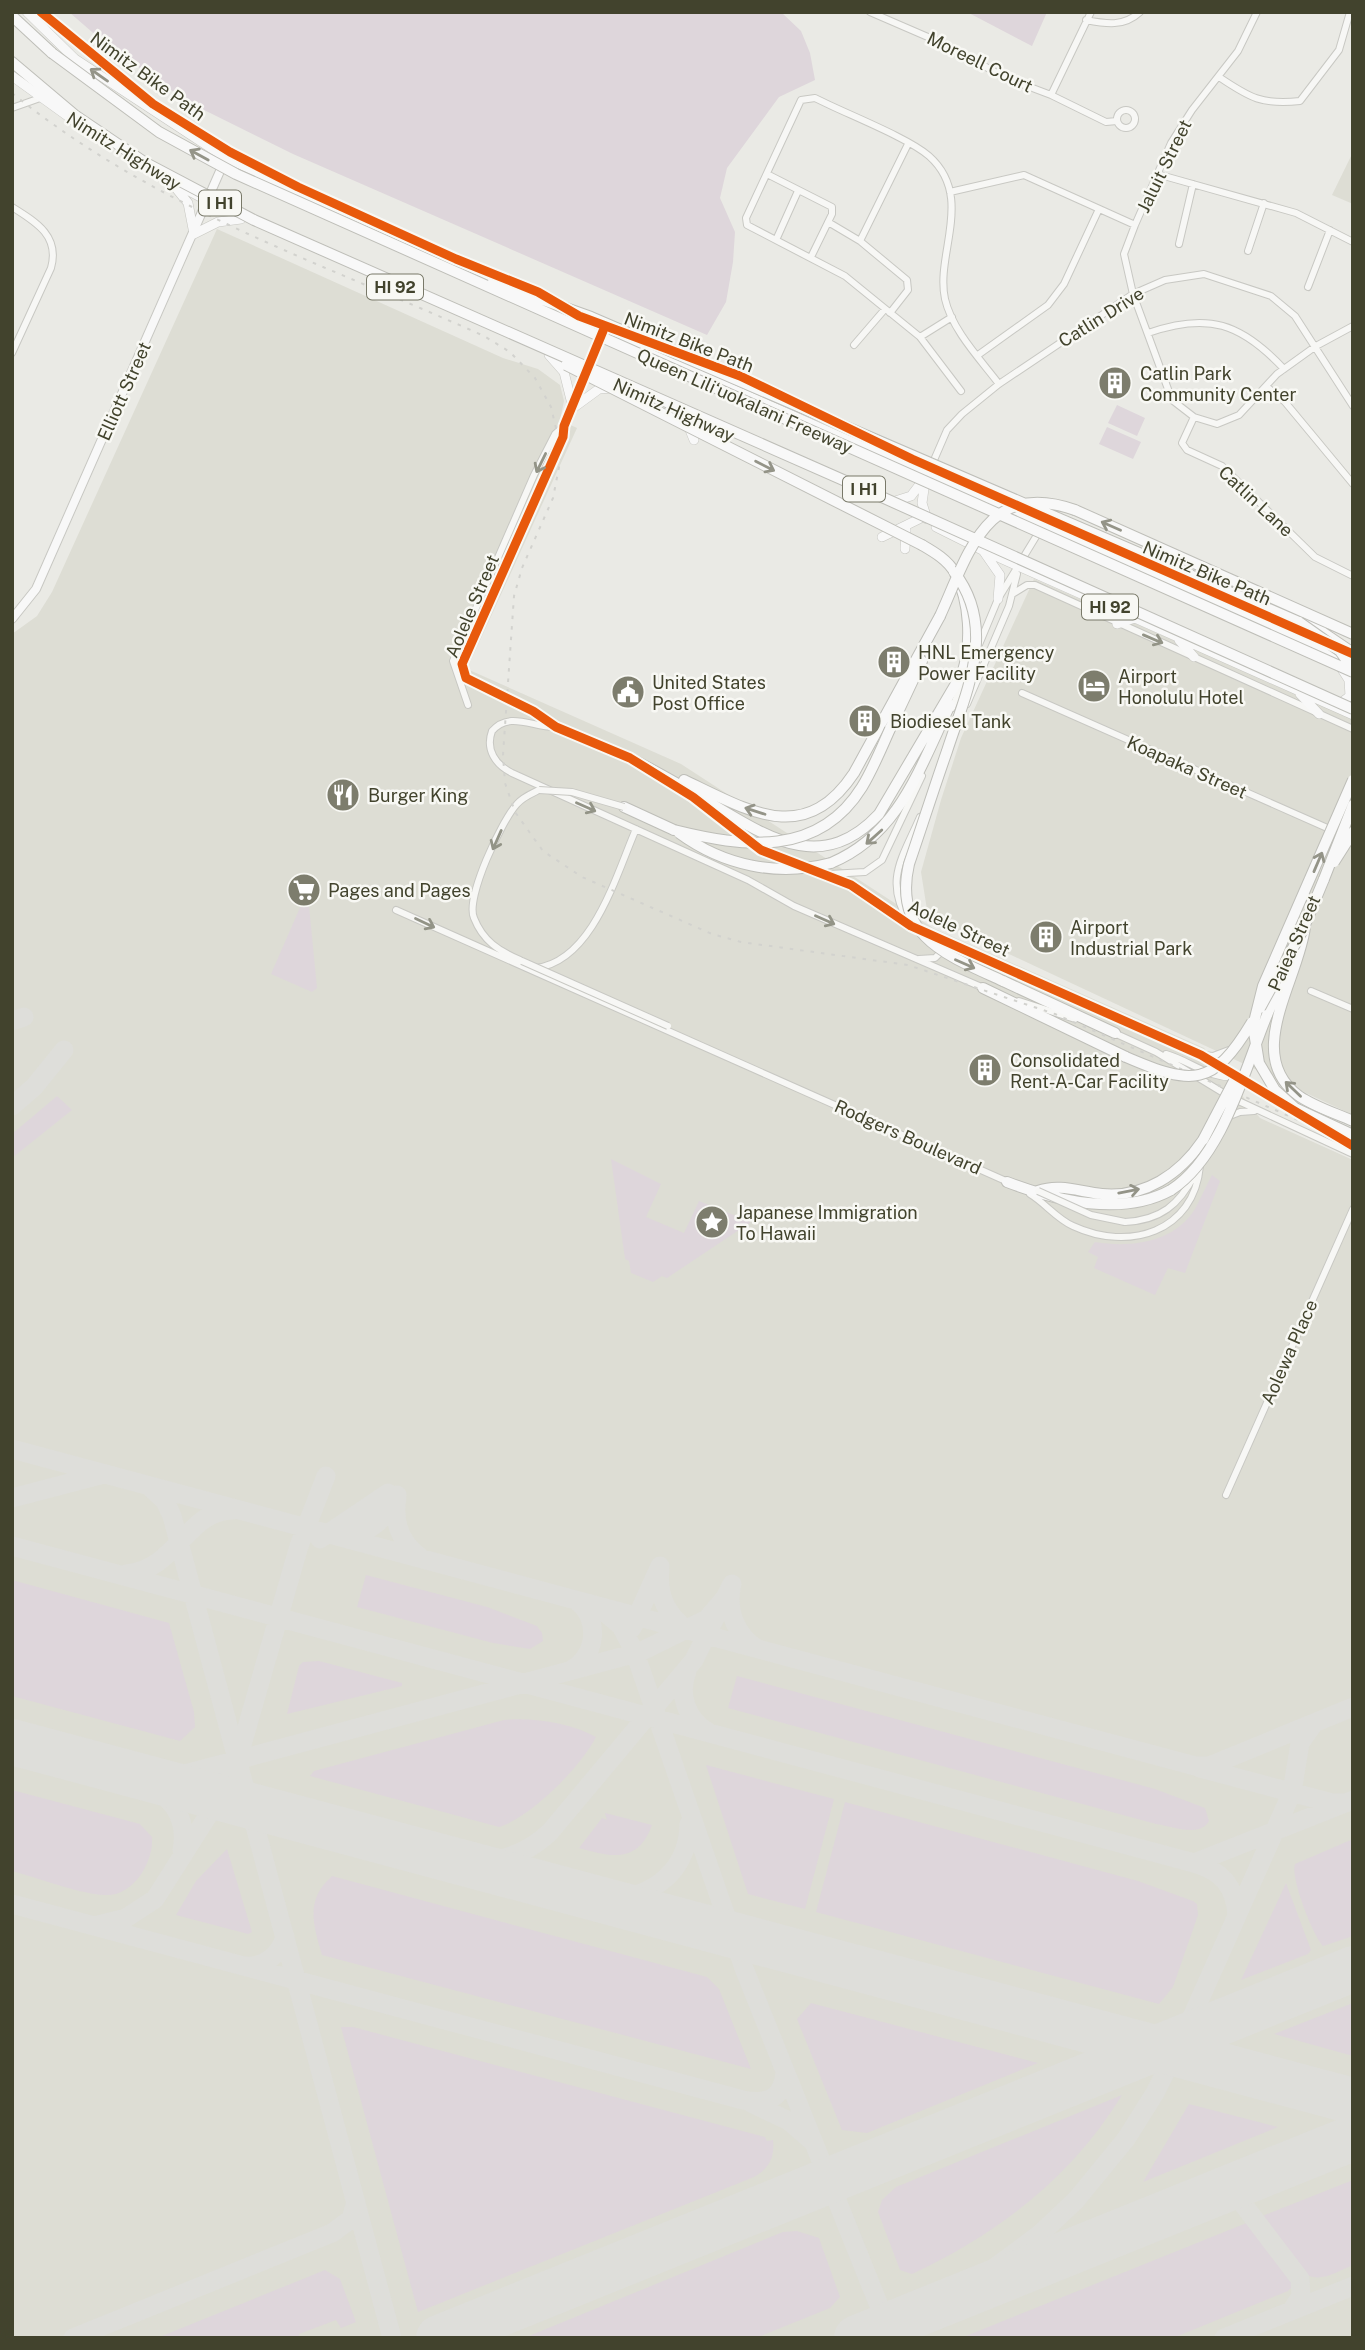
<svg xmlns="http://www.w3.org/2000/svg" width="1365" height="2350" font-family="'Public Sans',sans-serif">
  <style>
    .built { fill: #ddddd4 }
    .green { fill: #ded6db }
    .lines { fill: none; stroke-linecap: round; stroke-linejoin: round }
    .taxiway { stroke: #dededa; stroke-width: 19 }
    .runway { stroke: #dededa; stroke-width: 46 }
    .street-casing { stroke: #c8c8c3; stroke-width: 8 }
    .secondary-casing { stroke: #c8c8c3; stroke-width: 10 }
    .primary-casing { stroke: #c7c7c2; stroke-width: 10 }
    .highway-casing { stroke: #bebeb8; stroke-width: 12 }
    .street { stroke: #f7f7f5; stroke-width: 6 }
    .secondary { stroke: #f8f8f8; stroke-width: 8 }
    .primary { stroke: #f8f8f8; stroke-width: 9 }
    .highway { stroke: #f8f8f8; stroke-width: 10 }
    .rail { stroke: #d2d2ce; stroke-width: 2; stroke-dasharray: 3.5 7; stroke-linecap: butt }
    .street-bridge-casing { stroke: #c8c8c3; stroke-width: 8; stroke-linecap: butt }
    .highway-bridge-casing { stroke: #bebeb8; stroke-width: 12; stroke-linecap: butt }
    .street-bridge { stroke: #f7f7f5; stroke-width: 6 }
    .highway-bridge { stroke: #f8f8f8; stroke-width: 10 }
    .cycleway-casing { stroke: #f8f8f4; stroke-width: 13 }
    .cycleway { stroke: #e8590c; stroke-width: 9 }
    .oneway { stroke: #949488 }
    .oneway2 { stroke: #939487 }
    .labels { text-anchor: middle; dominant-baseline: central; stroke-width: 5; stroke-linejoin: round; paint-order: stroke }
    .shield { fill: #f8f8f4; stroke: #797969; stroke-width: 2 }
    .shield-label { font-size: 16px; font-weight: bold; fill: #42432d }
    .street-label { font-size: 18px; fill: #42432d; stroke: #f8f8f4 }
    .poi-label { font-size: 18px; fill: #42432d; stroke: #f8f8f4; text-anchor: start }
  </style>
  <rect width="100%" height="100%" fill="#eaeae5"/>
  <path class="built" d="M 1353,152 L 1353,204 L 1332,195 Z
    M 217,229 L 503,358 L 538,369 L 560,385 L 564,401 L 560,420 L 577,428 L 467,669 L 681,764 L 933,928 L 1204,1048 L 1260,1118 L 1353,1160 L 1353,2338 L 12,2338 L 12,634 L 37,616 L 52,592 Z
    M 1034,579 L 1353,719 L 1353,1115 L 928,916 L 921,872 L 941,800 L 961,738 Z"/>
  <path class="green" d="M 69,12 L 781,12 L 801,31 L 810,53 L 815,80 L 779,97 L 727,168 L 720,198 L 735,232 L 733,262 L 726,302 L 707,335 L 293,154 L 188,102 L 107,45 Z
    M 967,12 L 1047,12 L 1032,46 Z
    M 1117,405 L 1145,418 L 1137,436 L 1108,423 Z
    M 1107,427 L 1141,442 L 1133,459 L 1099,444 Z
    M 302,903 L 309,906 L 317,988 L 312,992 L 271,974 Z
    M 57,1096 L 72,1110 L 12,1158 L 12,1134 Z
    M 611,1159 L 661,1184 L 646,1217 L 684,1233 L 699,1201 L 751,1222 L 667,1278 L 662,1276 L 653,1282 L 631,1273 L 629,1261 L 625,1259 Z
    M 1212,1175 L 1220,1181 L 1185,1273 L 1168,1268 L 1155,1295 L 1094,1268 L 1098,1257 L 1088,1252 L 1095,1242 C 1130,1248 1174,1243 1195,1209 C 1201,1198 1206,1186 1212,1175 Z
    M 366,1575 L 487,1607 L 537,1626 L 542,1633 L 543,1641 L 530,1649 L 493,1643 L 357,1607 Z
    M 12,1580 L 169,1623 L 194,1712 L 195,1727 L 180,1741 L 12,1696 Z
    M 319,1661 L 402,1683 L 402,1686 L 287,1714 L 299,1666 L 303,1662 Z
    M 737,1676 L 1155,1789 L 1205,1808 L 1209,1821 C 1200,1838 1172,1826 1156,1824 L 728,1708 Z
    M 504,1720 C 532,1717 571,1723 596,1737 C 581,1767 531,1817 499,1827 L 310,1776 L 314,1771 Z
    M 706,1765 L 834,1799 L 805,1909 L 748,1894 Z
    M 12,1790 L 140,1824 L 152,1837 C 154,1860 135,1895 107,1895 C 85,1896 36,1877 12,1871 Z
    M 845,1802 L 1138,1881 L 1193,1901 L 1197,1904 L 1198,1915 L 1173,1987 L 1159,2004 L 816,1912 Z
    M 605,1813 L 652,1825 C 638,1864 611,1857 579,1848 L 602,1818 L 607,1820 Z
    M 1353,1839 L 1353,1936 L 1323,1946 C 1313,1936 1290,1877 1295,1864 Z
    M 227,1849 L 252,1932 L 248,1934 L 176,1915 L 196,1881 Z
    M 332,1876 L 707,1977 L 719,1989 L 751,2069 L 322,1955 C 313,1924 305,1900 332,1876 Z
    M 1286,1883 L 1311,1950 L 1308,1954 L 1241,1980 Z
    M 811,2003 L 1038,2063 L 867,2133 L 842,2130 L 797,2019 Z
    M 1353,2003 L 1353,2056 L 1274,2034 Z
    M 341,2027 L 353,2027 L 765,2137 L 767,2141 L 773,2140 C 775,2157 769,2169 754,2177 L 418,2312 Z
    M 1122,2095 C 1072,2177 998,2234 912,2274 L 900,2270 L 878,2212 L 882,2200 L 896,2187 Z
    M 1189,2104 L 1278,2127 L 1143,2182 Z
    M 1353,2180 L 1353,2265 C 1336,2272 1320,2284 1304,2273 L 1260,2217 Z
    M 1249,2222 L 1292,2279 L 1294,2285 L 1288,2291 L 1173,2338 L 961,2338 Z
    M 797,2231 L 819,2238 L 840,2297 L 830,2308 L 756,2338 L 524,2338 L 783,2232 Z
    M 325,2270 L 340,2279 L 356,2322 L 341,2328 L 336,2320 L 299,2334 L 300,2338 L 157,2338 Z"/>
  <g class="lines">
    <path class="taxiway" d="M 12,1021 L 24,1017
      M 12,1106 L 34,1087 L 64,1050
      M 12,1449 L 1195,1766 L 1209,1766 L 1353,1707
      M 150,1487 L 165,1501 L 172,1516 L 392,2338
      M 397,1497 C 393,1521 400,1543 420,1557
      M 12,1498 L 100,1475
      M 343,1537 C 370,1535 386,1518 397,1495
      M 320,1539 L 388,1493
      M 12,1546 L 1194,1863 L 1353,1800
      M 660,1570 C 657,1595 666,1614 686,1629
      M 126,1574 C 177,1570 187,1509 234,1510
      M 731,1589 C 727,1611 736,1635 756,1648
      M 602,1610 L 621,1626 L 635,1653 L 745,1971 L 892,2338
      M 632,1628 L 660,1566
      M 571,1670 C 597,1657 601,1616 575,1600
      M 687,1671 C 678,1694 686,1719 708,1732
      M 1200,1768 L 1332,1803 L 1343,1803
      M 128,1773 L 159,1777 L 185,1774 L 640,1652 L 707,1619 L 724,1599
      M 138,1778 C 168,1794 189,1814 182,1850
      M 447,1858 C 487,1865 519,1861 550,1832 L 694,1660 L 732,1584
      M 1194,1863 C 1222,1871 1235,1886 1237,1915
      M 593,1898 C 643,1904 688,1877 689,1824
      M 12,1904 L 743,2100 C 768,2105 783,2098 785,2072
      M 98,1925 L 126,1918 L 155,1899 L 228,1784 L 235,1769 L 299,1546 L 326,1476
      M 245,1966 C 264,1968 281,1954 285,1936
      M 751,2103 L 789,2121 L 811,2140
      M 1230,2187 L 1300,2279 L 1301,2296 L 1292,2310
      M 906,2318 L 986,2274 L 1040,2234 L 1076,2200 L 1126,2139 L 1155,2093 L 1183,2037 L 1292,1792 L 1300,1743 L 1314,1723
      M 73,2338 L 332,2233 L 351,2219 L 356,2202
      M 1224,2338 L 1353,2286"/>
    <path class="runway" d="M 12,1742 L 1353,2101
      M 439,2338 L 1353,1969
      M 857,2338 L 1353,2138"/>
    <defs>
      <path id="street" d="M 870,12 L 944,44 L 1006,78 L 1051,95 L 1106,122 L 1117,121
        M 1257,12 L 1238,51 L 1192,110 L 1171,143 L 1135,225 L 1124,254 L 1133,294 L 1172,400 L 1194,417 L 1217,424 L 1239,415 L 1277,374 L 1316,346 L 1353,326
        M 1086,20 C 1106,24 1124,27 1140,12
        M 1219,77 C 1250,98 1262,105 1300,101 L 1339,50 L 1350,12
        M 1051,95 L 1091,12
        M 12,108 L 43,97
        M1117 119a9 9 0 1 1 18 0a9 9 0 1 1-18 0Z
        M 767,174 L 832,207 L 832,214 L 811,257
        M 1157,174 L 1296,213 L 1353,242
        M 950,192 L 1024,175 L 1135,225
        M 12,207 C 36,222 60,236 51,268 L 12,353
        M 828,222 L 860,241 L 907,280 L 908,290 L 890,313
        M 776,240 L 798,191
        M 860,241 L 908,144
        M 1179,244 L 1193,184
        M 1248,251 L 1264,203
        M 1308,287 L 1330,230
        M 952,317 L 920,337 L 845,276 L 747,225 L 746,218 L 801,100 L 815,98 C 844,113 907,137 929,156 C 975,197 935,254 945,299 C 952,330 980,359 999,384
        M 1148,333 C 1208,312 1241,323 1284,369
        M 601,336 L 564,426 L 563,437 L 461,669 L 466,678 L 533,711 L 556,727 L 630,758
        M 920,337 L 961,391
        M 854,345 L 885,309
        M 978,355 L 1048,305 L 1064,284 L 1099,209
        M 1267,387 L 1285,402 L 1353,484
        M 1194,417 L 1182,443 L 1187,450 L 1222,466 L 1315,557 L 1353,576
        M 931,467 L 947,430 L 962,414 L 999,384 L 1133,294 L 1165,280 L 1204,274 L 1271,296 L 1295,316 L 1353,406
        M 1014,593 L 1027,585 L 1035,585 L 1353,729
        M 978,647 L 998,599 L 1040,530
        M 1022,693 L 1334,831
        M 967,704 L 1009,606 L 1017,574
        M 468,705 L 453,661 L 534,475 L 555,434 L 564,426
        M 952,708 L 966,676
        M 554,727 C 532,727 509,711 492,731 C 485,750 496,765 512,773 L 748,880 L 794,906 L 986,989
        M 693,797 C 725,825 756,853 797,866
        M 807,869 L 861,890 L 917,928
        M 830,874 L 865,872 L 882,860 L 922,776
        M 396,910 L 1008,1182
        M 910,924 C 883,881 902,859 920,817
        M 926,933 L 1201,1055 L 1353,1146
        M 919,959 L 935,958 L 950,943
        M 520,960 C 499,951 483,941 474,918 C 465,898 502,820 517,804 C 523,797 531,794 539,790
        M 536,968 C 593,961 616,875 636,829
        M 1311,991 L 1353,1009
        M 1019,1001 L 1075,1019
        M 1112,1032 L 1156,1052 L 1230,1097 L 1353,1154
        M 1166,1054 C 1191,1061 1210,1080 1237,1077
        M 1203,1055 L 1213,1056 L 1229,1050
        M 1227,1117 L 1240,1112 L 1254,1111
        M 1030,1194 C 1045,1203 1057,1219 1073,1226 C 1129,1252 1194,1232 1200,1166
        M 1125,1222 C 1161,1220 1179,1205 1195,1174
        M 1226,1495 L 1353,1209"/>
      <path id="secondary" d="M 12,619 L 36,589 L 224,162"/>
      <path id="primary" d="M 27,12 L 75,59 L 226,158 L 498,284
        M 12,76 L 73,120
        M 155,173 L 208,201
        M 175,187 L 188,203 L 194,234 L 218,222 L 241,219
        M 546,306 L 1349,663
        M 549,355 L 564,372 L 573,408
        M 573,408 L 599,389 L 613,388
        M 678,412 L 686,420 L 694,440
        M 925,482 L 922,503 L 927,519
        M 892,502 L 911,496 L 927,475
        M 936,527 L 982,550 L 1353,715
        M 882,537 L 919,519
        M 905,549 L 906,530
        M 984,552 L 1000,575 L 998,599
        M 1117,624 L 1135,618
        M 1179,640 L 1194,657
        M 1300,694 L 1319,714
        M 1338,705 L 1350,696 L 1349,680 L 1340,666"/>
      <path id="highway" d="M 12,16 L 52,53
        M 12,62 L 76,116
        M 1075,510 L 1353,634
        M 922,545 C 934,552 948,560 955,573 C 970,602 972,643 962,674
        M 1181,571 L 1322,632 L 1353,653
        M 890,729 L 922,661
        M 630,758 C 659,773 687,789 715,806 C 772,840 824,873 879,814 L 964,670
        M 684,780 C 749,811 805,847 854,773 L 940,616
        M 624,807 L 674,830
        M 831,863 C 899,835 920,767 950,705
        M 1305,927 C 1299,979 1242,1055 1299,1096 C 1315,1107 1335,1113 1353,1121
        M 1302,932 L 1324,879
        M 1003,981 L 1115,1033
        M 983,988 L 1126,1057
        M 1267,1015 L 1288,966
        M 1007,1182 C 1057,1201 1122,1217 1171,1190
        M 1038,1191 C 1060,1183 1080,1192 1102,1194 C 1145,1198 1180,1174 1203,1140"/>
    </defs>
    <use href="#street" class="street-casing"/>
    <use href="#secondary" class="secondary-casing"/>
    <use href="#primary" class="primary-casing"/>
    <use href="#highway" class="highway-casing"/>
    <use href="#street" class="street"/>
    <use href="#secondary" class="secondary"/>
    <use href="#primary" class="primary"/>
    <use href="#highway" class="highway"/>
    <path class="rail" d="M 12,93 C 155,209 320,262 484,336 L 510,352 L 535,378 L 551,407 L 559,441 L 560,462 L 553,498 L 522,568 L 514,596 L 503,755 L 505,783 L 515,812 L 543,851 L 582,877 L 712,934 L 741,942 L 908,965 L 1055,1014 L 1353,1144"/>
    <defs>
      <path id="street-bridge" d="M 539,790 L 572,792 L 624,807
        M 522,961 L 668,1026
        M 1038,1191 L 1091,1215 L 1125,1222"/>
      <path id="highway-bridge" d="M 52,53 L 159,132 L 236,174 L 1353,672
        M 76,116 L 144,162 L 254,220 L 884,498 L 1353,709
        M 493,282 L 591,317 L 1181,571
        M 566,365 L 922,545
        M 954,572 C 998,628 966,692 947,751 C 934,788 922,826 909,864 C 892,937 949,956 1003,981
        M 940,616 C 969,552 987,479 1075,510
        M 1299,622 L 1340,651 L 1353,669
        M 1353,780 L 1263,986 L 1253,1026 L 1259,1063 L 1275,1090 L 1295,1108 L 1353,1135
        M 674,830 C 743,847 818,858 862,787 C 873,769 881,749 890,729
        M 679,833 C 724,866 778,877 831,863
        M 1334,862 L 1353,832
        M 1324,879 L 1353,805
        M 1260,1008 L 1305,926
        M 1126,1057 C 1193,1086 1213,1087 1252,1022
        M 1203,1140 L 1236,1077
        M 1171,1190 C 1223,1156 1244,1071 1267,1015"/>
    </defs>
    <use href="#street-bridge" class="street-bridge-casing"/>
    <use href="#highway-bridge" class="highway-bridge-casing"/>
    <use href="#street-bridge" class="street-bridge"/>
    <use href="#highway-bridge" class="highway-bridge"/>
    <defs>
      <path id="cycleway" d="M 41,12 L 153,104 L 230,152 L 298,187 L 456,259 L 538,292 L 579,316 L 740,376 L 912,459 L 1353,654
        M 603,331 L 564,426 L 563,437 L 462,664 L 466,678 L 533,711 L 556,727 L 630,758 L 693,797 L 761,850 L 851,885 L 911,926 L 1201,1055 L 1353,1146"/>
    </defs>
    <use href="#cycleway" class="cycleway-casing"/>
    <use href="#cycleway" class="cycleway"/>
  </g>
  <defs><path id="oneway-shaft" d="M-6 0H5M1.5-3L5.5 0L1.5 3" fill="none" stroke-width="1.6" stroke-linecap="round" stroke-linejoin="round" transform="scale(1.75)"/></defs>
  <g class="oneway">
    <use href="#oneway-shaft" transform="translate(99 75) rotate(-145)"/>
    <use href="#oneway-shaft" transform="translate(199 155) rotate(-151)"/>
    <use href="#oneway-shaft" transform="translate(765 466) rotate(27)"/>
    <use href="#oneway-shaft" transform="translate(1111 526) rotate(-156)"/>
    <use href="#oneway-shaft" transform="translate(755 811) rotate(-162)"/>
    <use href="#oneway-shaft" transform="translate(874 837) rotate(138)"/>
    <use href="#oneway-shaft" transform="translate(1318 862) rotate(-67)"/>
    <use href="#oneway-shaft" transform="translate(965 964) rotate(24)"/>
    <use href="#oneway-shaft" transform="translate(1293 1089) rotate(-136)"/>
    <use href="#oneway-shaft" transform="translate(1129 1191) rotate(-11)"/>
  </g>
  <g class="oneway2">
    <use href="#oneway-shaft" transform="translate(541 463) rotate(116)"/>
    <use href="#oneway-shaft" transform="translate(1153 639) rotate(23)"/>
    <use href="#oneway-shaft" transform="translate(586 807) rotate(24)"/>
    <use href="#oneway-shaft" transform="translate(497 840) rotate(114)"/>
    <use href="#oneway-shaft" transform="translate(825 920) rotate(24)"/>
    <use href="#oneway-shaft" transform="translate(425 923) rotate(25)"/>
  </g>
  <defs>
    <symbol id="building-disc" viewBox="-11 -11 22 22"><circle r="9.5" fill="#7d7d6d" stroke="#f8f8f4"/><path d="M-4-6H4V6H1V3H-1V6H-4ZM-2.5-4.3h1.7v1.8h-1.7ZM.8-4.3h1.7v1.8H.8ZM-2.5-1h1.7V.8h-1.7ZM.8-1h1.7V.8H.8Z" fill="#fff"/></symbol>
    <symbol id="hotel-disc" viewBox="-11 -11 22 22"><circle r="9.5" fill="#7d7d6d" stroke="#f8f8f4"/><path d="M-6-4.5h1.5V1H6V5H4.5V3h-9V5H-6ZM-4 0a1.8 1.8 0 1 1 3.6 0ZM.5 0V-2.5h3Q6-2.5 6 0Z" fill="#fff"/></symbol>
    <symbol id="civic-disc" viewBox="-11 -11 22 22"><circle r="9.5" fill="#7d7d6d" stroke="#f8f8f4"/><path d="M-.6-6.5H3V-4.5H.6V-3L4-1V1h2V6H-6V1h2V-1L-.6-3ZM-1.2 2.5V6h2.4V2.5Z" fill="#fff"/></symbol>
    <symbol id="restaurant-disc" viewBox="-11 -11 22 22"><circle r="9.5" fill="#7d7d6d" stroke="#f8f8f4"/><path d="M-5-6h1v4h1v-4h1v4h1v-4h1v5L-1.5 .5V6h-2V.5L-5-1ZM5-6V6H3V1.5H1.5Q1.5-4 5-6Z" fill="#fff"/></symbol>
    <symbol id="supermarket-disc" viewBox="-11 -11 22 22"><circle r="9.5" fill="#7d7d6d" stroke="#f8f8f4"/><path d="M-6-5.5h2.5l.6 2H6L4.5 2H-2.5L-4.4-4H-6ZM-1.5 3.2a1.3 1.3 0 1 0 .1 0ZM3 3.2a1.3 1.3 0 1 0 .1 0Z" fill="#fff"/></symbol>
    <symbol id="sight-disc" viewBox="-11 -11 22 22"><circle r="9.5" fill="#7d7d6d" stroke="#f8f8f4"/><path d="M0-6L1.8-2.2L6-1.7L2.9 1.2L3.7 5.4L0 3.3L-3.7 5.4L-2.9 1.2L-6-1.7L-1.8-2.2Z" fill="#fff"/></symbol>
  </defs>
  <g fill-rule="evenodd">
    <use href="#building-disc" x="1096" y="364" width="38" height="38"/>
    <use href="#building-disc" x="875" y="643" width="38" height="38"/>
    <use href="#hotel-disc" x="1075" y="667" width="38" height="38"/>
    <use href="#civic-disc" x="609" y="673" width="38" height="38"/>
    <use href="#building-disc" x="846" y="702" width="38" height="38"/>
    <use href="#restaurant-disc" x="324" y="776" width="38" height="38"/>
    <use href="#supermarket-disc" x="285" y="871" width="38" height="38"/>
    <use href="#building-disc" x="1027" y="918" width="38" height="38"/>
    <use href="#building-disc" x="966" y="1051" width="38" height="38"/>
    <use href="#sight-disc" x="693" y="1203" width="38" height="38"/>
  </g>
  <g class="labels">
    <g class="shield">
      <rect x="199" y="190.5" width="42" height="25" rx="5"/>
      <rect x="367" y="274.5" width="56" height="25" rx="5"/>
      <rect x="843" y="476.5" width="42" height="25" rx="5"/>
      <rect x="1082" y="594.5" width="56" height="25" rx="5"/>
    </g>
    <g class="shield-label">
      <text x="220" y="203">I H1</text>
      <text x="395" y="287">HI 92</text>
      <text x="864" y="489">I H1</text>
      <text x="1110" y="607">HI 92</text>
    </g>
    <g class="street-label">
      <text transform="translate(980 62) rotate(26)">Moreell Court</text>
      <text transform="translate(148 76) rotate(36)">Nimitz Bike Path</text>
      <text transform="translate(124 151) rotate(32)">Nimitz Highway</text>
      <text transform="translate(1164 166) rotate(-64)">Jaluit Street</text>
      <text transform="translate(1101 317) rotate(-32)">Catlin Drive</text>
      <text transform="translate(689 342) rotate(21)">Nimitz Bike Path</text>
      <text transform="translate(124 391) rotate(-66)">Elliott Street</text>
      <text transform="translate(745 401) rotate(24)">Queen Liliʻuokalani Freeway</text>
      <text transform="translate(674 410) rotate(24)">Nimitz Highway</text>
      <text transform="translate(1256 501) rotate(43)">Catlin Lane</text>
      <text transform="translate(1207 573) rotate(23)">Nimitz Bike Path</text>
      <text transform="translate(472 606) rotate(-67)">Aolele Street</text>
      <text transform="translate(1187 767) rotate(24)">Koapaka Street</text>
      <text transform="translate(959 928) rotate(25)">Aolele Street</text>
      <text transform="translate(1294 943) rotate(-66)">Paiea Street</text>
      <text transform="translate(908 1137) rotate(24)">Rodgers Boulevard</text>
      <text transform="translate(1289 1352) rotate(-66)">Aolewa Place</text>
    </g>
    <g class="poi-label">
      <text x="1140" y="373">Catlin Park<tspan x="1140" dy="21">Community Center</tspan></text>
      <text x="918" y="652">HNL Emergency<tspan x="918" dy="21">Power Facility</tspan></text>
      <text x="1118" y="676">Airport<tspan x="1118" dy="21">Honolulu Hotel</tspan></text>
      <text x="652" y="682">United States<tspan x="652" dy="21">Post Office</tspan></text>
      <text x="890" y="721">Biodiesel Tank</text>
      <text x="368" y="795">Burger King</text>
      <text x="328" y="890">Pages and Pages</text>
      <text x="1070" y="927">Airport<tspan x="1070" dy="21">Industrial Park</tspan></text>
      <text x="1010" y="1060">Consolidated<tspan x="1010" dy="21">Rent-A-Car Facility</tspan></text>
      <text x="736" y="1212">Japanese Immigration<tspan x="736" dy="21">To Hawaii</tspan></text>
    </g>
  </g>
  <rect width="1365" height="2350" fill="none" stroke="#42432d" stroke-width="28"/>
</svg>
